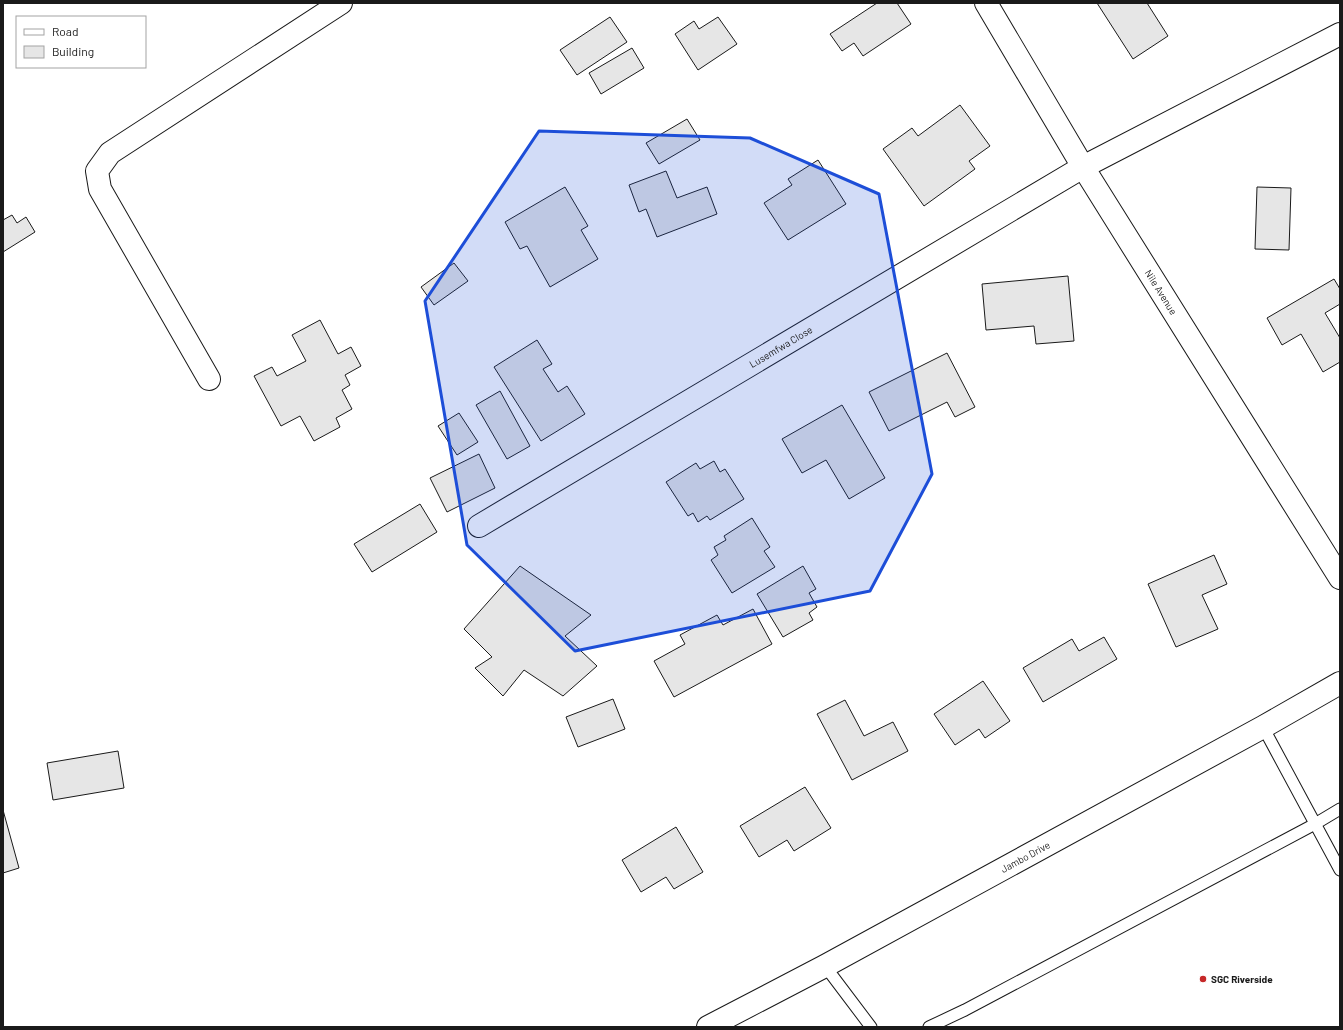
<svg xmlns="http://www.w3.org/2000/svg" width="1343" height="1030" font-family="Barlow,sans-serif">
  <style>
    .building { fill: #e6e6e6; stroke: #1a1a1a }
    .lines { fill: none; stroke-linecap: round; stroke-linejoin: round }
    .service-casing { stroke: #1a1a1a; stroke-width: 13 }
    .minor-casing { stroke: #1a1a1a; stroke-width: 24 }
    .secondary-casing { stroke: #1a1a1a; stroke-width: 24 }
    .service { stroke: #fff; stroke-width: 11 }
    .minor { stroke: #fff; stroke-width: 22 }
    .secondary { stroke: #fff; stroke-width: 22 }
    .marked { fill: #1d4ed8; fill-opacity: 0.2; stroke: #1d4ed8; stroke-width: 3; stroke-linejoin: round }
    .poi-dot { fill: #c62828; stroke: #fff; stroke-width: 1.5 }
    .labels { text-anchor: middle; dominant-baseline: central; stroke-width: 3; stroke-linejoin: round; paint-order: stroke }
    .street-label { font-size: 10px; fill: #1a1a1a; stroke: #fff }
    .poi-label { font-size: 10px; font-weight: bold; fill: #1a1a1a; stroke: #fff; text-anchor: start }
  </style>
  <rect width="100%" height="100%" fill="#fff"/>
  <path class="building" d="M 877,3 L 897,3 L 911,24 L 863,56 L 854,43 L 842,51 L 830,34 Z
    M 1097,3 L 1147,3 L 1168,36 L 1133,59 Z
    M 610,17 L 627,42 L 577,75 L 560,50 Z
    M 718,17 L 737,44 L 698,70 L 675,34 L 694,21 L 699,29 Z
    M 632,48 L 644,68 L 601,94 L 589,73 Z
    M 960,105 L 990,146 L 969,161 L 975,169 L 924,206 L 883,149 L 912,128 L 918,136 Z
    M 687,119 L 700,140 L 659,164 L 646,143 Z
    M 818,160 L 846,204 L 788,240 L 764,203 L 792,185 L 788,179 Z
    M 666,171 L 677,198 L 707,187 L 717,214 L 657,237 L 646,209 L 639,212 L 629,185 Z
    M 565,187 L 588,226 L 581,230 L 598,259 L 550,287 L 527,246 L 520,249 L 505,222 Z
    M 1257,187 L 1291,188 L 1289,250 L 1255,249 Z
    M 12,215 L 17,223 L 26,217 L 35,232 L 3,252 L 3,220 Z
    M 454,263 L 468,281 L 434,305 L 421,287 Z
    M 1068,276 L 1074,341 L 1036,344 L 1034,326 L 986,330 L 982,284 Z
    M 1334,279 L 1340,289 L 1340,304 L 1325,313 L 1340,338 L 1340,362 L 1323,372 L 1301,334 L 1282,345 L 1267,318 Z
    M 320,320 L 338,354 L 351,347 L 361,366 L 345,375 L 350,385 L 342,390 L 352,409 L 336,418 L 340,427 L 314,441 L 300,416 L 281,426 L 254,376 L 272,367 L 277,376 L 306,361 L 292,335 Z
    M 537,340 L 552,364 L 543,369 L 558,392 L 567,386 L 585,414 L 541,441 L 494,367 Z
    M 947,353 L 975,407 L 955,417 L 947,402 L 889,431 L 869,392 Z
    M 500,391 L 530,446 L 507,459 L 476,405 Z
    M 842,405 L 885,478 L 849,499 L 826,460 L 802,473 L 782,439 Z
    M 459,413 L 478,442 L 457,455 L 438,426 Z
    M 479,454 L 495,488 L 447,512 L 430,478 Z
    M 714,461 L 720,472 L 725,469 L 744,499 L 710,520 L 707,516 L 698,522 L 693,513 L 688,516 L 666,482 L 696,463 L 700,469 Z
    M 420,504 L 437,532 L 372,572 L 354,544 Z
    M 752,518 L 770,547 L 764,551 L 775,567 L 732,593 L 711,560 L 718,555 L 714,547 L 726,540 L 724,536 Z
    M 1214,555 L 1227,584 L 1202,595 L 1218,629 L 1176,647 L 1148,584 Z
    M 520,566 L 591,615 L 565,636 L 597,666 L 563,696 L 524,670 L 503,696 L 475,668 L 492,657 L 464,629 Z
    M 803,566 L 816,589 L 809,593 L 817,607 L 809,613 L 813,620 L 783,637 L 757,594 Z
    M 753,609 L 772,644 L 674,697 L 654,661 L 685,644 L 680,635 L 717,615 L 723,625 Z
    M 1104,637 L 1117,659 L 1043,702 L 1023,668 L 1072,639 L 1079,651 Z
    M 983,681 L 1010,721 L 985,738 L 979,729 L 955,745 L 934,714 Z
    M 613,699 L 625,729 L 578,747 L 566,717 Z
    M 845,700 L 864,736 L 893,722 L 908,751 L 852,780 L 817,714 Z
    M 118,751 L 124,788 L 53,800 L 47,763 Z
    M 805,787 L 831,828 L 794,851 L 787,840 L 759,857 L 740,826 Z
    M 3,810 L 19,868 L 3,873 Z
    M 676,827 L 703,872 L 674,889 L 666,877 L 641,892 L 622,860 Z"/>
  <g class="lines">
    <defs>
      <path id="service" d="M 1263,727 L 1340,870
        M 825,966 L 871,1027
        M 929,1027 L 965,1010 L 1315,824 L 1340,809"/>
      <g id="minor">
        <path id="s1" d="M 986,3 L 1083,167 L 1340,578"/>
        <path d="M 209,379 L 100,189 L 97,171 L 110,153 L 341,3"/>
        <path id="s2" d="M 479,526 L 1083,167 L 1340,34"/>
      </g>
      <g id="secondary">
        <path id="s3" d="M 708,1027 L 825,966 L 1263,727 L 1340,683"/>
      </g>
    </defs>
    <use href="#service" class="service-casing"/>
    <use href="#minor" class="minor-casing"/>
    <use href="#secondary" class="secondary-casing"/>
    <use href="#service" class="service"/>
    <use href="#minor" class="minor"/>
    <use href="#secondary" class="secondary"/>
  </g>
  <path class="marked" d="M 539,131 L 750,138 L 879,194 L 932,474 L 870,591 L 575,651 L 467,545 L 425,301 Z"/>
  <circle class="poi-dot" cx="1203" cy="979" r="4"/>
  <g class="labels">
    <g class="street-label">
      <text stroke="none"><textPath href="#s1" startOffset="338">Nile Avenue</textPath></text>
      <text stroke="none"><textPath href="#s2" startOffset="351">Lusemfwa Close</textPath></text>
      <text stroke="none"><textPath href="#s3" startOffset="360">Jambo Drive</textPath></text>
    </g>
    <g class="poi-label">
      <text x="1211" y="979">SGC Riverside</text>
    </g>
  </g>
  <rect width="1343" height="1030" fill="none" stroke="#1a1a1a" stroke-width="8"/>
  <rect x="16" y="16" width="130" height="52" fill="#ffffff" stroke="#a3a3a3"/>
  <rect x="24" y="29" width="20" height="6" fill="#ffffff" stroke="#a3a3a3"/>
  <text x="52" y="36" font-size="12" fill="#1a1a1a">Road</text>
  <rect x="24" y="46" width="20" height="12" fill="#e6e6e6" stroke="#a3a3a3"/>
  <text x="52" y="56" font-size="12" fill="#1a1a1a">Building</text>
</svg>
